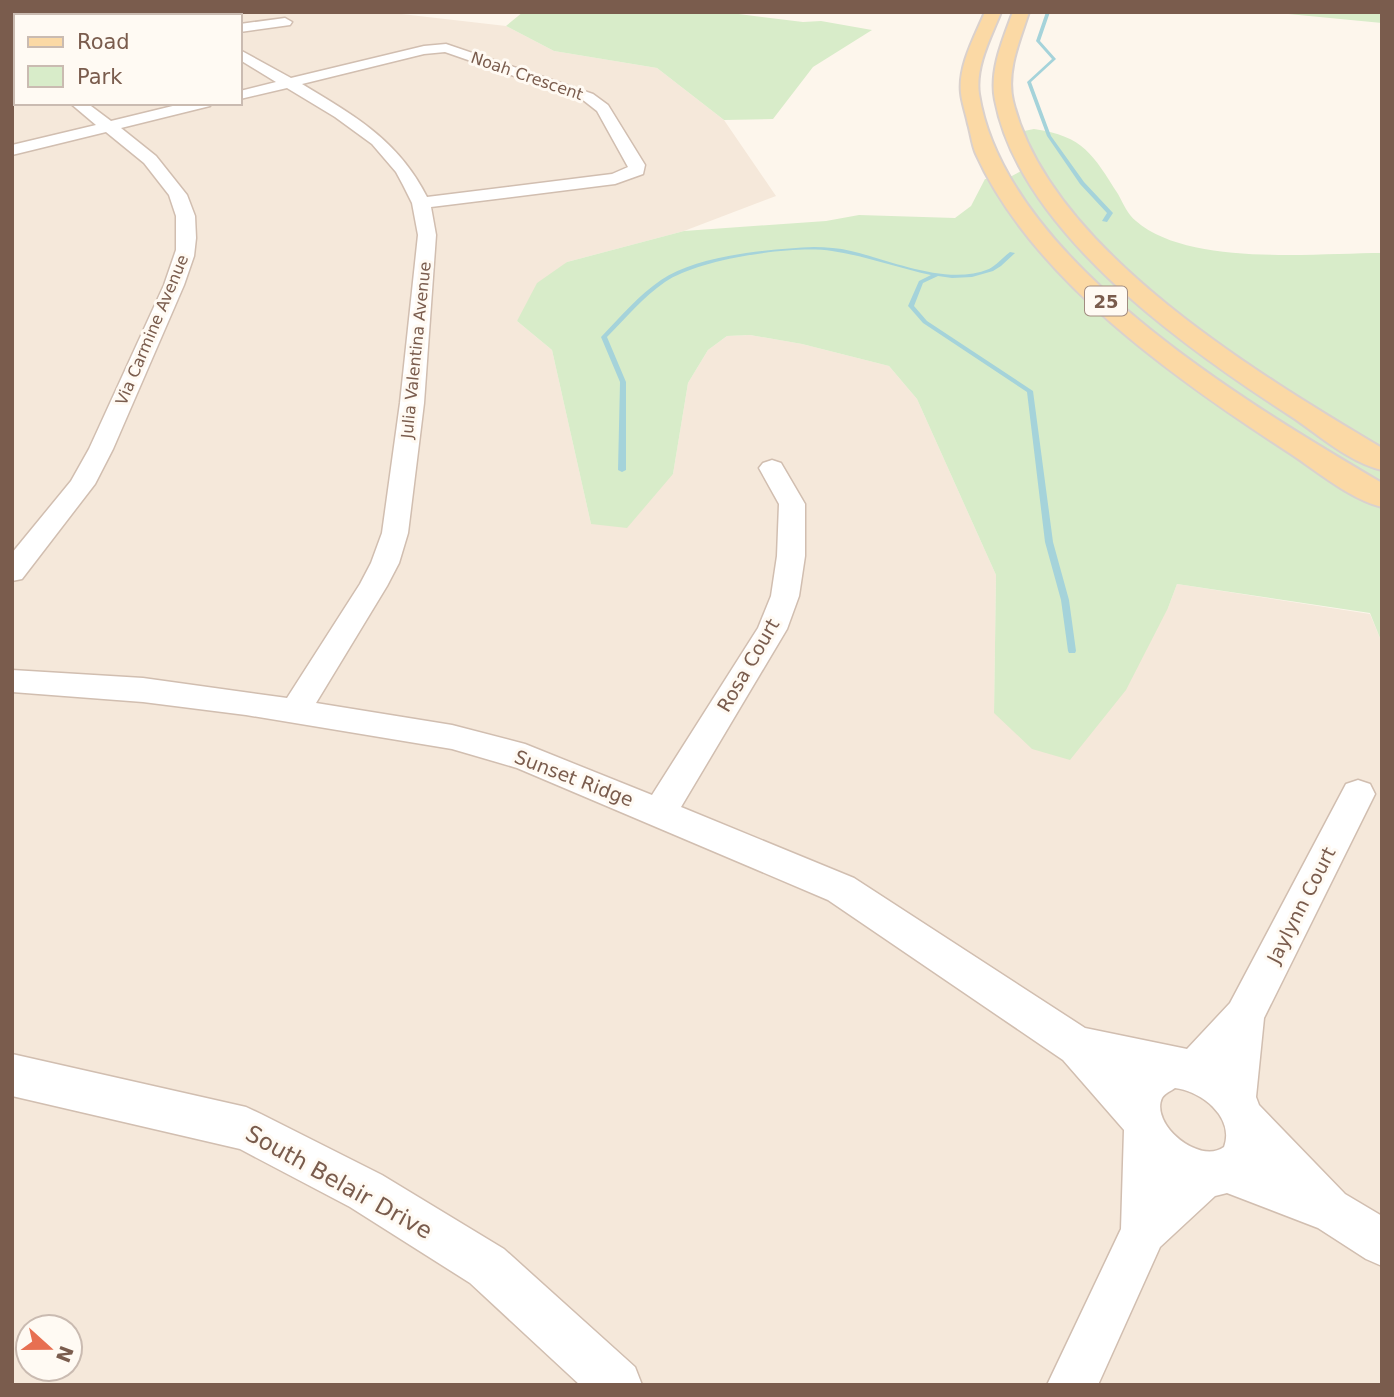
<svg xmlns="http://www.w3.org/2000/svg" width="1394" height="1397" font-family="'DejaVu Sans',sans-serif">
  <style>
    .residential { fill: #f5e8da; fill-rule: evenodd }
    .green { fill: #d8ecc9 }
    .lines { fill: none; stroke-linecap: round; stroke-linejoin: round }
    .stream { fill: #a5d3da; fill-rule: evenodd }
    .street-casing { stroke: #d1beb0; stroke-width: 3 }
    .primary-casing { stroke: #dad1cd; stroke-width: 4 }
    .street { fill: #fff; fill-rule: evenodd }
    .primary { fill: #fbd9a5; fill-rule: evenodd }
    .labels { text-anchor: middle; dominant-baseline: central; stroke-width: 6; stroke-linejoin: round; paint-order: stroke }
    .far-street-label { font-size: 16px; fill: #7a5c4d; stroke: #fffaf3 }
    .shield { fill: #fffaf3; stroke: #a28b7f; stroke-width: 2 }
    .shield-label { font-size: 18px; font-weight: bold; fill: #7a5c4d }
    .street-label { font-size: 19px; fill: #7a5c4d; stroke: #fffaf3 }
    .near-street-label { font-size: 23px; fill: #7a5c4d; stroke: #fffaf3 }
  </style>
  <rect width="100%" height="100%" fill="#fdf6ec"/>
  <path class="residential" d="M 12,12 L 384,12 L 506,26 L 554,51 L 657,68 L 724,120 L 776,196 L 684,231 L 567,262 L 517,321 L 552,350 L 591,524 L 673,474 L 688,383 L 708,350 L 727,336 L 750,335 L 802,344 L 889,366 L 917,399 L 996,575 L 994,713 L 1168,608 L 1177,584 L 1370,614 L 1382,643 L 1382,1385 L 12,1385 ZM 16,16 L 240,16 L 240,103 L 16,103 ZM 28,1327 L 70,1327 L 70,1369 L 28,1369 Z"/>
  <path class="green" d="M 523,12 L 723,12 L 803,22 L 821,21 L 872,30 L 813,67 L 773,119 L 724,120 L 657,68 L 554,51 L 506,26 Z
    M 1267,12 L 1382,12 L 1382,23 Z
    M 1034,129 C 1084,136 1093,155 1118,194 C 1123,203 1128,215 1136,221 C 1189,267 1315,253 1382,253 L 1382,643 L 1370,613 L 1177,584 L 1168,608 L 1126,690 L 1070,760 L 1032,749 L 994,713 L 996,575 L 917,399 L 889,366 L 802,344 L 750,335 L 727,336 L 708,350 L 688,383 L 673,474 L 627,528 L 591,524 L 552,350 L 517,321 L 537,283 L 567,262 L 684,231 L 826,221 L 859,215 L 955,218 L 971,206 L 985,179 L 1008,178 L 1023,170 L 1024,131 Z"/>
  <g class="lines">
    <path class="stream" d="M 1046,12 L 1050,12 L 1040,41 L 1056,59 L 1031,82 L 1051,136 L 1084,182 L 1113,213 L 1107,222 L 1102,221 L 1107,213 L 1080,184 L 1047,136 L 1027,82 L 1052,59 L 1036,41 Z
      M 814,247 C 826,247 839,248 851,251 C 893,261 947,286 989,269 C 997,265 1003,257 1010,252 L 1015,253 L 1001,266 L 993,271 L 972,277 L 952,278 L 938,276 L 923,283 L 914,306 L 927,321 L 1033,391 L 1053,542 L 1069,600 L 1076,651 L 1075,653 L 1069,653 L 1068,651 L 1061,600 L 1045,542 L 1027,392 L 923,323 L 909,307 L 908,306 L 919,281 L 931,275 C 898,268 866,256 832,251 C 792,245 699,259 665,282 C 643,297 626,318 607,337 L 626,382 L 626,470 L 622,472 L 618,470 L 620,382 L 601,337 L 602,336 C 621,316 639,295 661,280 C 698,255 769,249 814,247 Z"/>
    <defs>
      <path id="street" d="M 12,12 L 26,12 L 12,18 Z
        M 163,12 L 178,12 L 181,16 L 166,16 Z
        M 285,18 L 292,22 L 290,25 L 240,32 L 240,24 Z
        M 446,44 L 593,94 L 608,105 L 645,165 L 643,174 L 615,184 L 431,207 L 436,235 L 424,403 L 408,533 L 399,563 L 387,586 L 316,703 L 452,725 L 525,744 L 652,795 L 758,628 L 771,596 L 777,556 L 779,504 L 759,468 L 763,463 L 772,460 L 781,463 L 805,504 L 805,556 L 799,596 L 787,629 L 681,807 L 854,878 L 1085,1028 L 1187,1049 L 1230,1003 L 1346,784 L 1358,780 L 1370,784 L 1375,794 L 1264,1018 L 1256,1097 L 1259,1105 L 1345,1194 L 1382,1216 L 1382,1266 L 1366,1259 L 1318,1228 L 1227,1193 L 1215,1196 L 1160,1247 L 1098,1385 L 1047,1385 L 1121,1229 L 1124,1130 L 1063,1060 L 828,900 L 517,768 L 452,749 L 246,715 L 143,702 L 12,692 L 12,670 L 143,678 L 287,698 L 360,584 L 371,563 L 382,533 L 400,403 L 418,235 L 412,203 L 403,185 L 396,172 L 372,144 L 335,117 L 287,88 L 240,99 L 240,91 L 276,82 L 240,60 L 240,50 L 291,78 L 424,46 ZM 445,52 L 583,100 L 597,111 L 628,167 L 612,174 L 427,197 C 398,140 355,116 302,84 L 424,54 ZM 1175,1088 C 1201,1091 1235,1117 1224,1147 C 1199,1165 1150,1124 1162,1098 C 1165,1093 1171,1091 1175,1088 Z
        M 12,48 L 16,49 L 16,59 L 12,58 Z
        M 70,103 L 87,103 L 111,121 L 185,103 L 212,103 L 210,106 L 121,128 L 156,156 L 187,195 L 195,216 L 196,238 L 194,256 L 184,285 L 113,449 L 95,484 L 22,579 L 12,581 L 12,553 L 71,481 L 89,449 L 164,285 L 176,250 L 176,216 L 169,195 L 144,163 L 106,132 L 12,155 L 12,145 L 96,125 Z
        M 12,1054 L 246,1107 L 261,1114 L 382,1175 L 504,1249 L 635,1367 L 642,1385 L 580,1385 L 470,1283 L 350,1207 L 240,1149 L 12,1096 Z"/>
      <path id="primary" d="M 985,12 L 1001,12 C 991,37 975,67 979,94 C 1005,260 1248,404 1382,483 L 1382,507 C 1350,499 1318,472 1291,454 C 1178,381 1032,279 976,154 C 972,145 971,134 968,124 C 966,114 962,103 961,93 C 958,66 975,36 985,12 Z
        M 1013,12 L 1029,12 C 1020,40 1006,71 1013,101 C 1049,249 1258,374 1382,448 L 1382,470 C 1351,463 1321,437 1295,419 C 1188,350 1020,233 995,100 C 989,71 1003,39 1013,12 Z"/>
    </defs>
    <use href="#street" class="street-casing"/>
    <use href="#primary" class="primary-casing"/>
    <use href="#street" class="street"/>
    <use href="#primary" class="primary"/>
  </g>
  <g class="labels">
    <g class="far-street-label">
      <text transform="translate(527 76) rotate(19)">Noah Crescent</text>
      <text transform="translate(152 330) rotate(-67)">Via Carmine Avenue</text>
      <text transform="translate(416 350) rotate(-84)">Julia Valentina Avenue</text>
    </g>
    <rect class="shield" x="1085" y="286.5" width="42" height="29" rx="5"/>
    <g class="shield-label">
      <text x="1106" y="301">25</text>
    </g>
    <g class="street-label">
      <text transform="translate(748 665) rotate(-60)">Rosa Court</text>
      <text transform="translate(574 778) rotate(21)">Sunset Ridge</text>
      <text transform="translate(1301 905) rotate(-63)">Jaylynn Court</text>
    </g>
    <g class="near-street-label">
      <text transform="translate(339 1182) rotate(29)">South Belair Drive</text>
    </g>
  </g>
  <rect width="1394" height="1397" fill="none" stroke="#7a5c4d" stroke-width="28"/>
  <rect x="14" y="14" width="228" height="91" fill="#fffaf3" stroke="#cabbb1" stroke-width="2"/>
  <rect x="28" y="37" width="35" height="10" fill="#fbd9a5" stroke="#cabbb1" stroke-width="2"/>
  <text x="77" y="49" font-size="21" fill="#7a5c4d">Road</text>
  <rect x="28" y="66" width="35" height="21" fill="#d8ecc9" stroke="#cabbb1" stroke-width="2"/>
  <text x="77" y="84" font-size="21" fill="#7a5c4d">Park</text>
  <g transform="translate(49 1348) rotate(111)"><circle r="33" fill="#fffaf3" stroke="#cabbb1" stroke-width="2"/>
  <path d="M0-5L12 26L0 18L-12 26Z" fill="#e76f51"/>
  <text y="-10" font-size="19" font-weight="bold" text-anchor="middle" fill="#7a5c4d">N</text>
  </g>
</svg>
